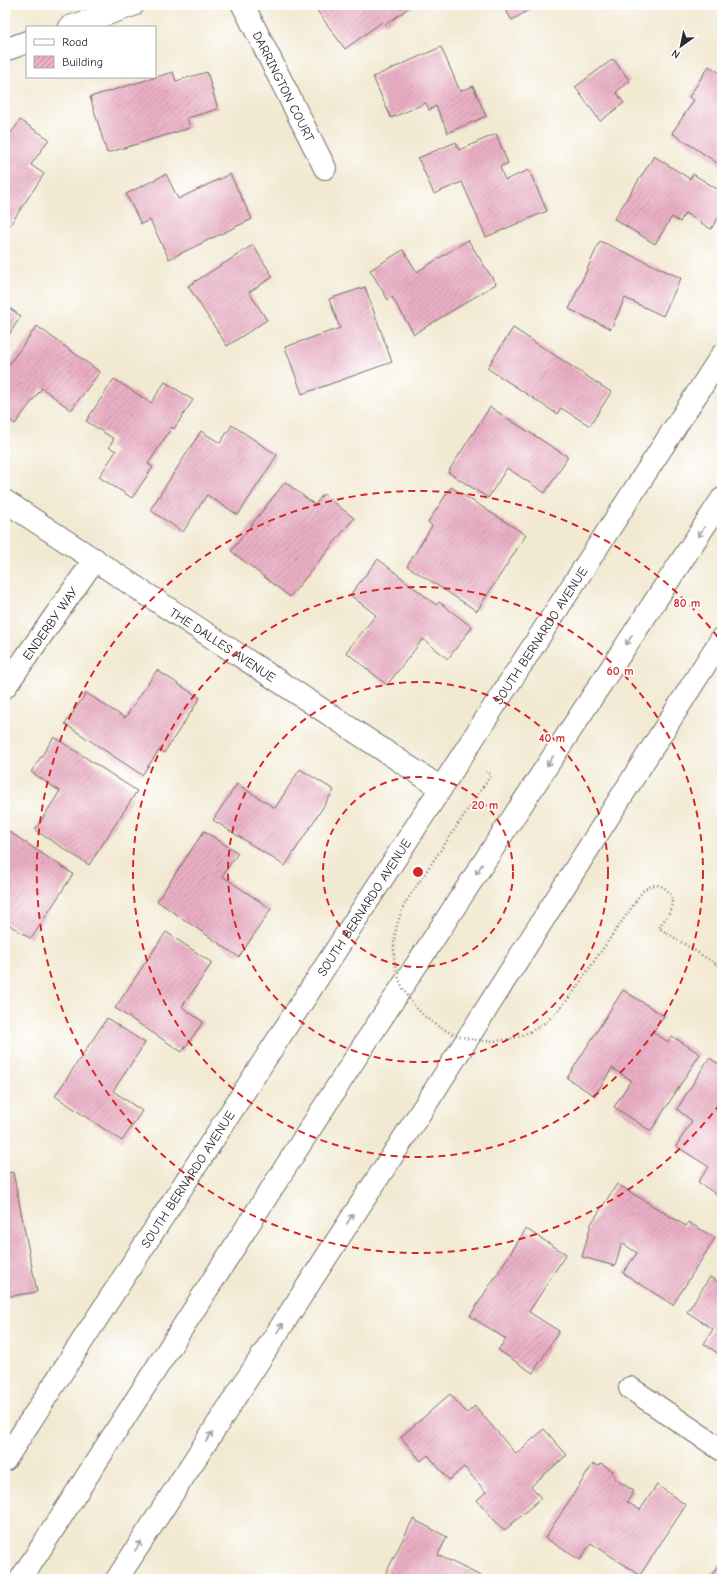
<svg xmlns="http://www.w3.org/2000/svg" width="727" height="1584" font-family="'Comic Neue',sans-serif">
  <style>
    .building { fill: url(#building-hatch) }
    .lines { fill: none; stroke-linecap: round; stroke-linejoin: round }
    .minor-casing { stroke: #716e65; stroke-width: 24 }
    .tertiary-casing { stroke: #716e65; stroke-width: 24 }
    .motorway-casing { stroke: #716e65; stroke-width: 24 }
    .path { stroke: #716e65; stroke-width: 2.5; stroke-dasharray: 1 3; stroke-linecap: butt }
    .minor { stroke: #fff; stroke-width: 22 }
    .tertiary { stroke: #fff; stroke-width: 22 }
    .motorway { stroke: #fff; stroke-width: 22 }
    .path-bridge { stroke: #716e65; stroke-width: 2.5; stroke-dasharray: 1 3; stroke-linecap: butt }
    .oneway { stroke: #a0a0a0 }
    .ring { fill: none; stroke: #d62828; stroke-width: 2; stroke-dasharray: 7 5 }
    .labels { text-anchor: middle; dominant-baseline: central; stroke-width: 3.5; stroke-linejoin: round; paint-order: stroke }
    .street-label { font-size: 13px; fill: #2b2b2b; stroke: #fff }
    .centre { fill: #d62828; stroke: #fff; stroke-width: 2 }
    .ring-label { font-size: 12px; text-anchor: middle; font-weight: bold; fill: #d62828; stroke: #fff; stroke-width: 3.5; stroke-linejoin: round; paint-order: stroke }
  </style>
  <defs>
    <pattern id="building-hatch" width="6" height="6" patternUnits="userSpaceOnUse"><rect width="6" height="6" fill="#eaafc4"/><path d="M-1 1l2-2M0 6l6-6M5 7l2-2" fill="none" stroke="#be8f9f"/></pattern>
  </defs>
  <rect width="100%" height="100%" fill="#fff"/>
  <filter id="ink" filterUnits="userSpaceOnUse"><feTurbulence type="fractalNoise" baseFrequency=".025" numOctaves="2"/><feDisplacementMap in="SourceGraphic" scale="8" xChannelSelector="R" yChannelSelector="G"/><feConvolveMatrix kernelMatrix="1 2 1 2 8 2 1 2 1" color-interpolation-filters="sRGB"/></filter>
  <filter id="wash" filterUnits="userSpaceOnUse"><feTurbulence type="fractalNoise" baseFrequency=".012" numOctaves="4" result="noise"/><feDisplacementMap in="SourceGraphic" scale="16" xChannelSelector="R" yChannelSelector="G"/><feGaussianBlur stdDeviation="0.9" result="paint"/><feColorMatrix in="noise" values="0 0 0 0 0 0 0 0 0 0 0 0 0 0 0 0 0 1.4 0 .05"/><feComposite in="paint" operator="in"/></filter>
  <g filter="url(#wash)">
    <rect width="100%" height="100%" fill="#f2e9d2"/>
    <g id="blocks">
      <path class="building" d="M 323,5 L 413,5 L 385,25 L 382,22 L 345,49 L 316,9 Z
        M 502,5 L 537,5 L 512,20 Z
        M 441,47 L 460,91 L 473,86 L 486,116 L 448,133 L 436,106 L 429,110 L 426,103 L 391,118 L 373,77 Z
        M 613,59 L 630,81 L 616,92 L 624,103 L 600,121 L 575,87 Z
        M 709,66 L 722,74 L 722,166 L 672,133 L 694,100 L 689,97 Z
        M 173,72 L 176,81 L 207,72 L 218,109 L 187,118 L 190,128 L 107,153 L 90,97 Z
        M 20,120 L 49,139 L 31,165 L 44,174 L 10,225 L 5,222 L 5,162 L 7,163 L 10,158 L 5,154 L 5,142 Z
        M 496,134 L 508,163 L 500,167 L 505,180 L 529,170 L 547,211 L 486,237 L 462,182 L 434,194 L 418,158 L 456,142 L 459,150 Z
        M 654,156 L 690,179 L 693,174 L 722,192 L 722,212 L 711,229 L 685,213 L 680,222 L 672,217 L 655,244 L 614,219 Z
        M 166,174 L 178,199 L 230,174 L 252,219 L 169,259 L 150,220 L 141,224 L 126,194 Z
        M 468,240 L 496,284 L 414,334 L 392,297 L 388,300 L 370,270 L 403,250 L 417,272 Z
        M 600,241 L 681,278 L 663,316 L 625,298 L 611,329 L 569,309 Z
        M 253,245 L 273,277 L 249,292 L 267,320 L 227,346 L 188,286 Z
        M 365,287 L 392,362 L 302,394 L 285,347 L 340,328 L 329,299 Z
        M 5,305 L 21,316 L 5,341 Z
        M 37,326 L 100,372 L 71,410 L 42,388 L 15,424 L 5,417 L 5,370 Z
        M 513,328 L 611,392 L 590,426 L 561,408 L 557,414 L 487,368 Z
        M 114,379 L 151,403 L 165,382 L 193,400 L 174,429 L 172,427 L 148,464 L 153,467 L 132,498 L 99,477 L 116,451 L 109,447 L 114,439 L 86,421 Z
        M 490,407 L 568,457 L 545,493 L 507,468 L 488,498 L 448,472 Z
        M 232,425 L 277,455 L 238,515 L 207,495 L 183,532 L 150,510 L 201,431 L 220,443 Z
        M 285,482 L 315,505 L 323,494 L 354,518 L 290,597 L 231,551 Z
        M 451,487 L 526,535 L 477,611 L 407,566 L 432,526 L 428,522 Z
        M 378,559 L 436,605 L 439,602 L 472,627 L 448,659 L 423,639 L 387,685 L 346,652 L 376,615 L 350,595 Z
        M 157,670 L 200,698 L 164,753 L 160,749 L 142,775 L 65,724 L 86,693 L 125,718 Z
        M 54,737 L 137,791 L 89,865 L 35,830 L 60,791 L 31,772 Z
        M 300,769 L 334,790 L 285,866 L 213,820 L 237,784 L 275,808 Z
        M 5,829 L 73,874 L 31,939 L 5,922 L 5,887 L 8,882 L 5,880 Z
        M 204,831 L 238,853 L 222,876 L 271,909 L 239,957 L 157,901 Z
        M 166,932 L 212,963 L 182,1007 L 203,1022 L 182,1052 L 115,1008 Z
        M 623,990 L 664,1016 L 653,1032 L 668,1042 L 672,1036 L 700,1054 L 651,1131 L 614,1107 L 631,1080 L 612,1068 L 595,1096 L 567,1078 Z
        M 107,1018 L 145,1043 L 113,1091 L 142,1111 L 122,1141 L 55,1096 Z
        M 709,1058 L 722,1066 L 722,1198 L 698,1182 L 709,1167 L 676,1146 L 692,1121 L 677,1109 Z
        M 13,1172 L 37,1292 L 5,1297 L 5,1174 Z
        M 617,1184 L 686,1226 L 688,1222 L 715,1238 L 673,1305 L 623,1273 L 637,1253 L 622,1243 L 615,1266 L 582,1257 L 591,1224 Z
        M 526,1229 L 566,1254 L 529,1312 L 559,1331 L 533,1373 L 498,1350 L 506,1339 L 470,1316 Z
        M 710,1277 L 722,1284 L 722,1356 L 704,1344 L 713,1329 L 687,1312 Z
        M 450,1394 L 467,1413 L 475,1406 L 516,1454 L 544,1429 L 567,1455 L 531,1486 L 541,1498 L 504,1531 L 477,1500 L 486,1492 L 464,1467 L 449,1480 L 428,1455 L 421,1461 L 401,1437 Z
        M 593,1464 L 600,1466 L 601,1464 L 613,1471 L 612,1474 L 615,1476 L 614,1478 L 634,1491 L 627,1502 L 640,1510 L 657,1485 L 686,1505 L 640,1575 L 591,1543 L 580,1560 L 545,1538 Z
        M 413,1519 L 447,1537 L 438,1555 L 487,1579 L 383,1579 Z
        M 722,1560 L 722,1579 L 709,1579 Z"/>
    </g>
  </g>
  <g filter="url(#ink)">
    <use href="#blocks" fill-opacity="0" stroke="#716e65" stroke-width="1"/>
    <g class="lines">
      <defs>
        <g id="minor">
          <path id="s1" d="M 243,5 L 325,168"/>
          <path d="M 70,27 L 133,5"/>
          <path d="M 5,50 L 27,42"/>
          <path id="s2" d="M 5,687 L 95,559"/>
          <path d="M 630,1388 L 722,1450"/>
        </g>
        <g id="tertiary">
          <path id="s3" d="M 5,501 L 441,788"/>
          <path id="s4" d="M 5,1460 L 722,355"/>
        </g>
        <path id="motorway" d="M 21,1579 L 360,1051 L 722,499
          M 117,1579 L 433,1093 L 722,638"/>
      </defs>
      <use href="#minor" class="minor-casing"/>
      <use href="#tertiary" class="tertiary-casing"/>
      <use href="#motorway" class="motorway-casing"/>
      <path class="path" d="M 483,787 L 491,775 L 484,770
        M 636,901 C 639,896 643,889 649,887 C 659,881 674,891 672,903 C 672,911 663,921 659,928 L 722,968"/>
      <use href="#minor" class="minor"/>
      <use href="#tertiary" class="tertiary"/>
      <use href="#motorway" class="motorway"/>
      <path class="path-bridge" d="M 483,787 L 405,903 C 399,918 394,931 394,947 C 392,1015 467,1060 527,1033 C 558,1020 575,989 593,963 C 607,942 622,922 636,901"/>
    </g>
    <defs><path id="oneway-shaft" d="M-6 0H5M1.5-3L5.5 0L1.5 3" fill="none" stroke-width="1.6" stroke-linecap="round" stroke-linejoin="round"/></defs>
    <g class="oneway">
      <use href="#oneway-shaft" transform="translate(701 532) rotate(123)"/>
      <use href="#oneway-shaft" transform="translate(629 640) rotate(123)"/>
      <use href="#oneway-shaft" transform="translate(550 761) rotate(123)"/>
      <use href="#oneway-shaft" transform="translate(479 869) rotate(123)"/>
      <use href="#oneway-shaft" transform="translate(350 1219) rotate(-57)"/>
      <use href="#oneway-shaft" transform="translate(280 1328) rotate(-57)"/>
      <use href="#oneway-shaft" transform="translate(209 1437) rotate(-57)"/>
      <use href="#oneway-shaft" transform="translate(138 1546) rotate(-57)"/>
    </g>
  </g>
  <g class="ring">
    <circle cx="418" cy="872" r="95"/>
    <circle cx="418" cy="872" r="190"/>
    <circle cx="418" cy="872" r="285"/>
    <path d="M720 1104A381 381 0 1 1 720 640"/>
  </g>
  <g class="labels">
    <g class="street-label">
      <text stroke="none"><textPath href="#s1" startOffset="91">DARRINGTON COURT</textPath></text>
      <text stroke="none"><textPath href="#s2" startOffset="78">ENDERBY WAY</textPath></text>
      <text stroke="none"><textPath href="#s4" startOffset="983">SOUTH BERNARDO AVENUE</textPath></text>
      <text stroke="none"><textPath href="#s3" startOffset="261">THE DALLES AVENUE</textPath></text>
      <text stroke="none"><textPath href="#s4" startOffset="659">SOUTH BERNARDO AVENUE</textPath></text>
      <text stroke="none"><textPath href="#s4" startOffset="335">SOUTH BERNARDO AVENUE</textPath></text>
    </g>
  </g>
  <circle cx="418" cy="872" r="6" class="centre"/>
  <g class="ring-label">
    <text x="687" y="607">80 m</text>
    <text x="620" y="675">60 m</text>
    <text x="552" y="742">40 m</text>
    <text x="485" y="809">20 m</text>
  </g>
  <rect width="727" height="1584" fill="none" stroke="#fff" stroke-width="20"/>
  <rect x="26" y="26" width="130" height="52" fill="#ffffff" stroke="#aaaaaa"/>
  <rect x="34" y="39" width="20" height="6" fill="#ffffff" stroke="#aaaaaa"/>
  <text x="62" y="46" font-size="12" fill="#2b2b2b">Road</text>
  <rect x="34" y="56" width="20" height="12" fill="url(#building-hatch)" stroke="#aaaaaa"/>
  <text x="62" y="66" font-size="12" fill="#2b2b2b">Building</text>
  <g transform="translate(681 46) rotate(213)" stroke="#ffffff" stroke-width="3" paint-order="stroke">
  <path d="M0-3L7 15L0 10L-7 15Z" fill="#2b2b2b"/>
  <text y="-6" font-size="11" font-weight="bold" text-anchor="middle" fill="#2b2b2b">N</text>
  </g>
</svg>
